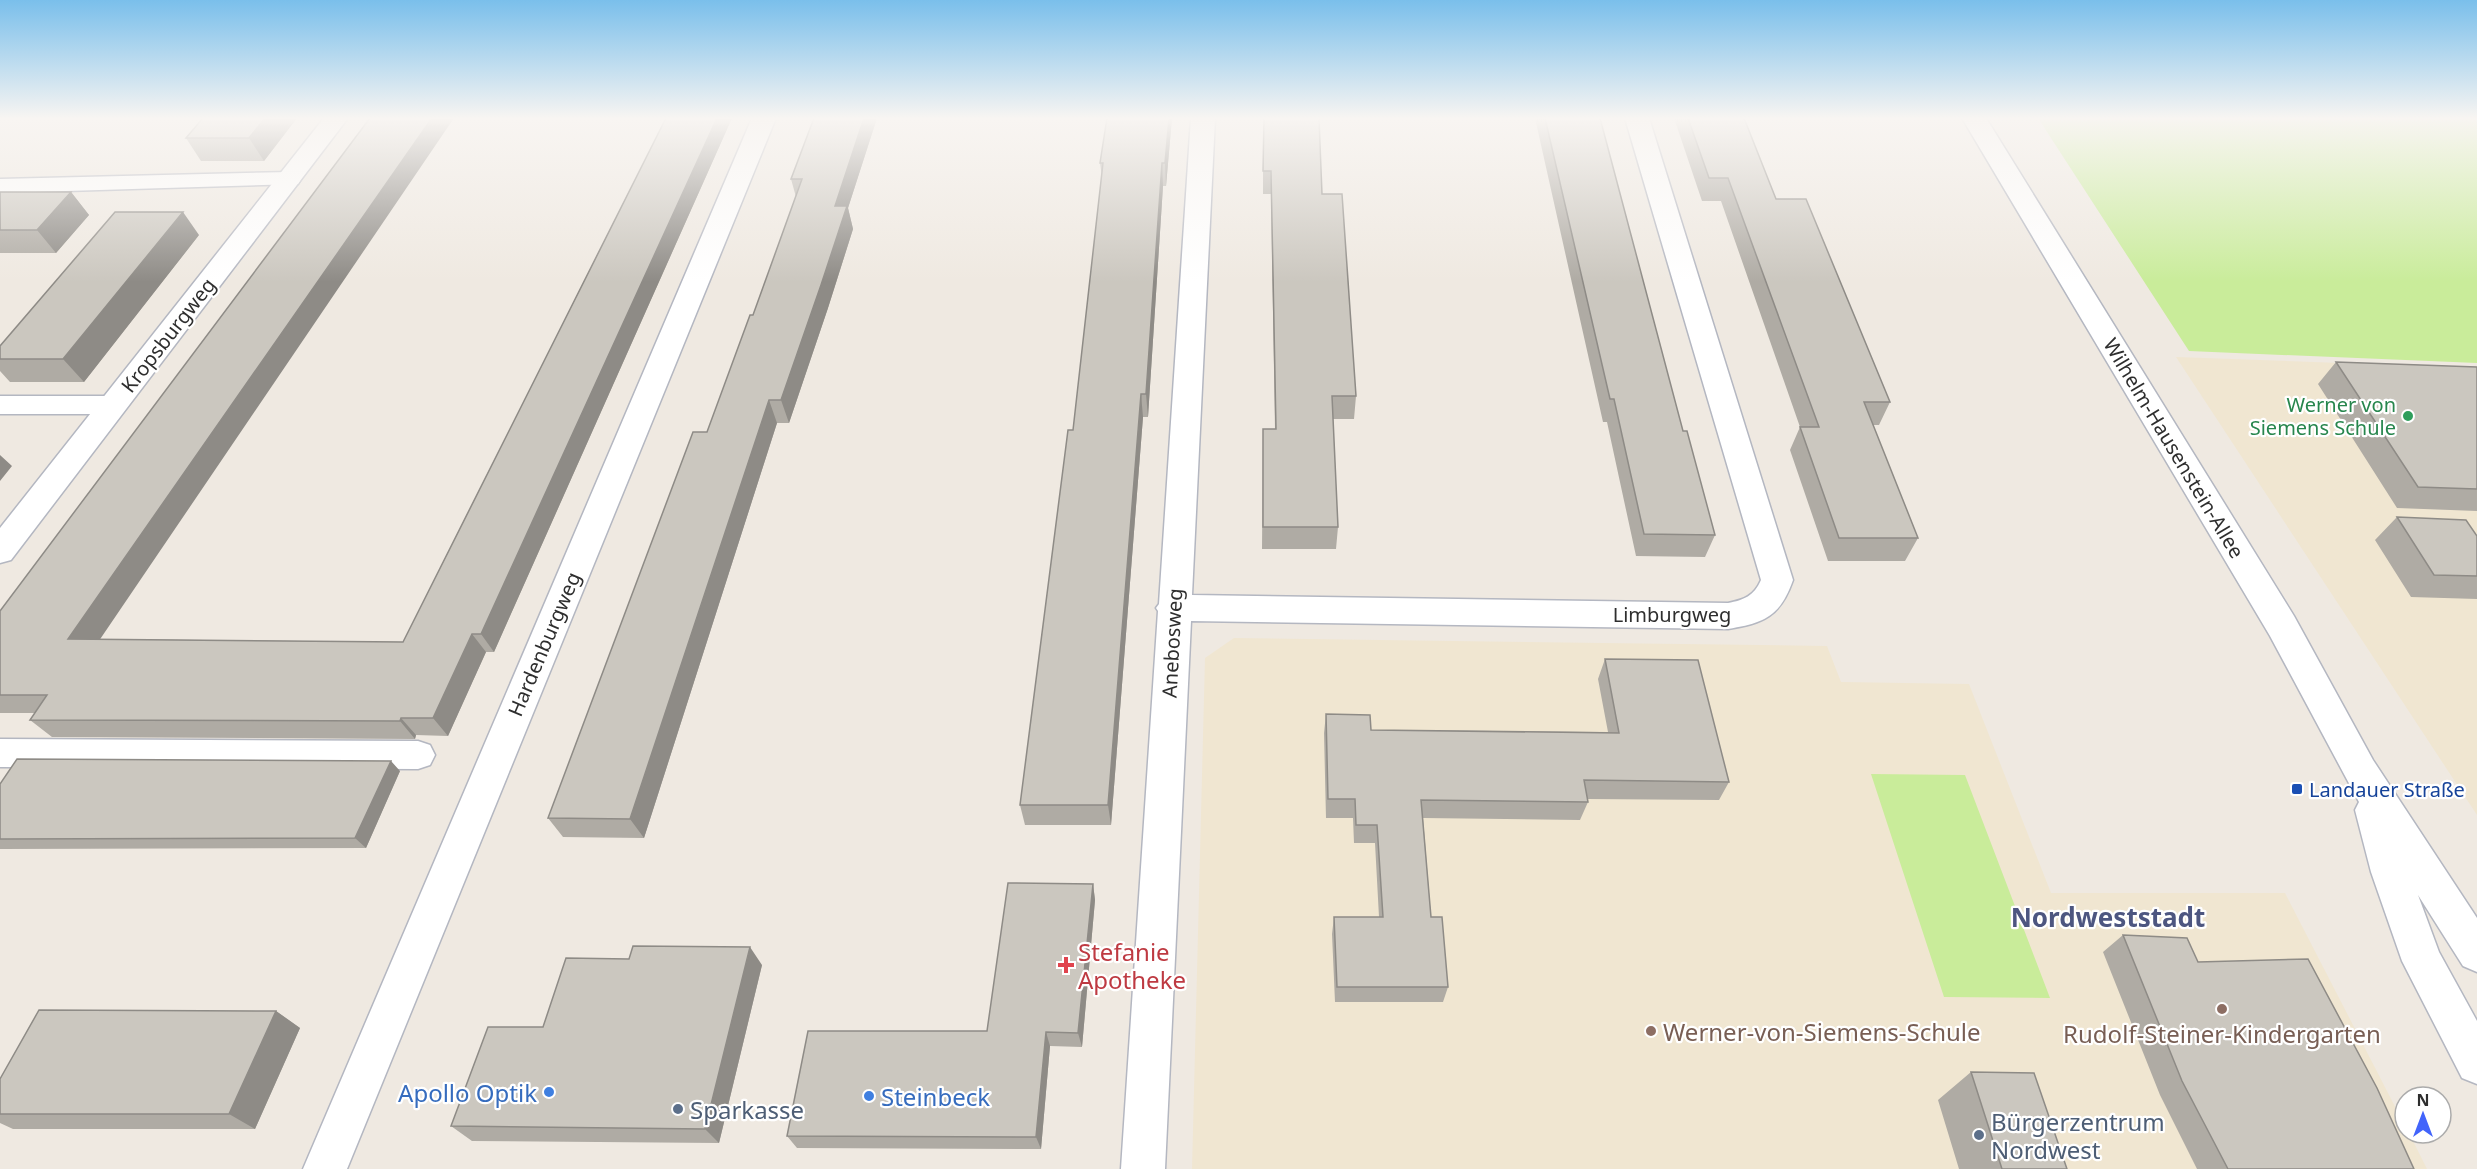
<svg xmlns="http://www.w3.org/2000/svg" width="2477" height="1169" font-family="'Noto Sans',sans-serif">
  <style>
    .education { fill: #f0e6d1 }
    .pitch { fill: #c9ec9a }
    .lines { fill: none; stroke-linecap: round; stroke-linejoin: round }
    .lane-casing { stroke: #b4b7c1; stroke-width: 3 }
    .street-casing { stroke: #b4b7c1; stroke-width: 3 }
    .secondary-casing { stroke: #b4b7c1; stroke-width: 3 }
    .lane { fill: #fff; fill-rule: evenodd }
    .street { fill: #fff; fill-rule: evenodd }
    .secondary { fill: #fff; fill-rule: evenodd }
    .wall { fill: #afaba4 }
    .shaded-wall { fill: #8e8b86 }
    .building { fill: #cbc7bf; stroke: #8e8b86; stroke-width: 1.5 }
    .leisure-dot { fill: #2e9e5b; stroke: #fff; stroke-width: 2 }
    .transit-dot { fill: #1a4fb4; stroke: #fff; stroke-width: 2 }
    .health-dot { fill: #e0444e; stroke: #fff; stroke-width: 2 }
    .education-dot { fill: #8d6e63; stroke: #fff; stroke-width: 2 }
    .shop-dot { fill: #3f7fe0; stroke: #fff; stroke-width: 2 }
    .service-dot { fill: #5c6f8a; stroke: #fff; stroke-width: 2 }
    .labels { text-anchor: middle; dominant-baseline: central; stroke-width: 4.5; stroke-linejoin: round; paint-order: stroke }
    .street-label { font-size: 20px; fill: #2e2e2e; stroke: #fff }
    .leisure-label { font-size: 20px; fill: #27864d; stroke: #fff; text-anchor: end }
    .transit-label { font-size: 20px; fill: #164399; stroke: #fff; text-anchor: start }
    .near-health-label { font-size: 24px; fill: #be3a42; stroke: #fff; text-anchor: start }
    .near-education-label { font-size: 24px; fill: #785e54; stroke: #fff; text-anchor: start }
    .near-shop-label { font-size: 24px; fill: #366cbe; stroke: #fff; text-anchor: end }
    .near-service-label { font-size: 24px; fill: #4e5e75; stroke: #fff; text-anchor: start }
    .district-label { font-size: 26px; font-weight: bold; fill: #4d5680; stroke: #fff }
  </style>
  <rect width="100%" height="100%" fill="#efe9e1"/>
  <path class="education" d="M 2176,357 L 2477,368 L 2477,815 Z
    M 1234,638 L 1827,646 L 1841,682 L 1969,684 L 2051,893 L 2285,893 L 2405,1126 L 2405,1133 L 2409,1133 L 2427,1169 L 1192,1169 L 1205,658 Z"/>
  <path class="pitch" d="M 2038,118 L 2477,118 L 2477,363 L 2189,351 Z
    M 1871,774 L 1965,775 L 2050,998 L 1944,997 Z"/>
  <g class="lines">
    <defs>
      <path id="lane" d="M 290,172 L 298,174 L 301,179 L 298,184 L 0,193 L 0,179 Z
        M 0,396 L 113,396 L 122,398 L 126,405 L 122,412 L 113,414 L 0,414 Z
        M 0,739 L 418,741 L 430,745 L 435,755 L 430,765 L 418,769 L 0,767 Z"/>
      <path id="street" d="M 324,118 L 348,118 L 11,560 L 0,563 L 0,528 Z
        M 752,118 L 776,118 L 347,1169 L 303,1169 Z
        M 1191,118 L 1215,118 L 1192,595 L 1728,603 C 1744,600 1754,596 1761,580 L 1625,118 L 1649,118 L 1793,580 C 1780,617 1764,623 1728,629 L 1191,621 L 1165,1169 L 1121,1169 L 1158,611 L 1156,608 L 1159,604 Z"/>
      <path id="secondary" d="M 1962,118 L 1986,118 L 2294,616 L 2373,760 L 2477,918 L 2477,972 L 2463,966 L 2418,895 L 2439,952 L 2477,1021 L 2477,1084 L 2462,1078 L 2402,961 L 2371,872 L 2355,810 L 2359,802 L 2270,636 Z"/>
    </defs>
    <use href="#lane" class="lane-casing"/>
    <use href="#street" class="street-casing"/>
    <use href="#secondary" class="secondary-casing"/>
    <use href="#lane" class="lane"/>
    <use href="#street" class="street"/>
    <use href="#secondary" class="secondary"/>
  </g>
  <path class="wall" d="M 297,118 L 264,161 L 201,161 L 186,138 Z
    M 666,118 L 732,118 L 494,652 L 486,652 L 448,736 L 416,735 L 415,739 L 52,737 L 30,720 L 35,713 L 0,713 L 0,611 L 100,639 L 403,642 Z
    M 814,118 L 877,118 L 848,208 L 853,229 L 828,308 L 789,423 L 777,423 L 644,838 L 563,837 L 548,818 L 707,432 L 753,315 L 796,197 L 791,179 Z
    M 1172,118 L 1166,186 L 1163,186 L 1148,417 L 1143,417 L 1111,825 L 1025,825 L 1020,805 L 1073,430 L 1102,177 L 1100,163 Z
    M 1263,118 L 1322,194 L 1356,396 L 1354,419 L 1333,419 L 1338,527 L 1336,549 L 1262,549 L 1263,429 L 1275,429 L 1271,194 L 1263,194 Z
    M 1535,118 L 1600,118 L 1683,431 L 1715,535 L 1705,557 L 1636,556 L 1607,422 L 1603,422 Z
    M 1674,118 L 1744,118 L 1776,199 L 1890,402 L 1879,425 L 1873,425 L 1918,538 L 1905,561 L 1828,561 L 1790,450 L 1800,427 L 1721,201 L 1702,201 Z
    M 0,192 L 71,192 L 89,215 L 56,253 L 0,253 Z
    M 199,235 L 84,382 L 10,382 L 0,371 L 0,346 Z
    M 2336,362 L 2477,367 L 2477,511 L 2397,508 L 2318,384 Z
    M 2397,517 L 2477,536 L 2477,599 L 2411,597 L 2375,540 Z
    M 1605,659 L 1729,782 L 1719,800 L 1587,799 L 1588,802 L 1580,820 L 1423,818 L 1431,917 L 1448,987 L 1443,1002 L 1335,1002 L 1332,934 L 1334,917 L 1379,917 L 1375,843 L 1354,843 L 1353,818 L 1326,818 L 1324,733 L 1326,714 L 1371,730 L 1608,732 L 1598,679 Z
    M 400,771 L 366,848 L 0,849 L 0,784 Z
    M 1093,884 L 1095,900 L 1082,1047 L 1050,1046 L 1041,1149 L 797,1148 L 787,1136 L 987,1031 Z
    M 2123,935 L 2198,962 L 2414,1169 L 2197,1169 L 2160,1095 L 2103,952 Z
    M 762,965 L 719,1143 L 472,1141 L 451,1126 L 543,1027 Z
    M 276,1011 L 300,1028 L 255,1129 L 13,1129 L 0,1123 L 0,1079 Z
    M 1971,1072 L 2067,1169 L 1959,1169 L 1938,1100 Z"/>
  <path class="shaded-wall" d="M 265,118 L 297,118 L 264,161 L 249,138 Z
    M 432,118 L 454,118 L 88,657 L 68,639 Z
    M 717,118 L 732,118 L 494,652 L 481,634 Z
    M 864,118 L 877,118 L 848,208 L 853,229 L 828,308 L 789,423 L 781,400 L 835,206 Z
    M 1169,118 L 1172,118 L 1166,186 L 1165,163 Z
    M 1162,163 L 1163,186 L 1148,417 L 1146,394 Z
    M 71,192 L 89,215 L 56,253 L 37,230 Z
    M 183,212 L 199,235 L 84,382 L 63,359 Z
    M 1141,394 L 1143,417 L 1111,825 L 1108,805 Z
    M 769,400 L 777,423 L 644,838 L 630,819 Z
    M 0,455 L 12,466 L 0,481 Z
    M 472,634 L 486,652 L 448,736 L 433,718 Z
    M 401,718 L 416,735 L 415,739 L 400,721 Z
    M 391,761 L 400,771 L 366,848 L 355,838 Z
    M 1093,884 L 1095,900 L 1082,1047 L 1078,1033 Z
    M 750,947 L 762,965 L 719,1143 L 705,1129 Z
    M 276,1011 L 300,1028 L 255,1129 L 229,1114 Z
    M 1046,1032 L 1050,1046 L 1041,1149 L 1036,1137 Z"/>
  <path class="building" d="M 203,118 L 265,118 L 249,138 L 186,138 Z
    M 370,118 L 432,118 L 68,639 L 403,642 L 666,118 L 717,118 L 481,634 L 472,634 L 433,718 L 401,718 L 400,721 L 30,720 L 47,695 L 0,695 L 0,611 Z
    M 814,118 L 864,118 L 835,206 L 847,206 L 821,285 L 781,400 L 769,400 L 630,819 L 548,818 L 693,432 L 707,432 L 750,315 L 753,315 L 802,179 L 791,179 Z
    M 1107,118 L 1169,118 L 1165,163 L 1162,163 L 1146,394 L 1141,394 L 1108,805 L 1020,805 L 1068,430 L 1073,430 L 1103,163 L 1100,163 Z
    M 1264,118 L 1319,118 L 1322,194 L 1342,194 L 1356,396 L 1332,396 L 1338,527 L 1263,527 L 1263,429 L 1276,429 L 1271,171 L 1263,171 Z
    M 1545,118 L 1600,118 L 1683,431 L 1687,431 L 1715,535 L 1644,534 L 1614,399 L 1610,399 Z
    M 1688,118 L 1744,118 L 1776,199 L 1806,199 L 1890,402 L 1864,402 L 1918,538 L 1839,538 L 1800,427 L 1819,427 L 1728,178 L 1709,178 Z
    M 0,192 L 71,192 L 37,230 L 0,230 Z
    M 115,212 L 183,212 L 63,359 L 0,359 L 0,346 Z
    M 2336,362 L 2477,367 L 2477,489 L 2418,487 Z
    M 2397,517 L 2466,520 L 2477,536 L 2477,576 L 2434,575 Z
    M 1605,659 L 1698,660 L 1729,782 L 1584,780 L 1588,802 L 1421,800 L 1431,917 L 1442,917 L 1448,987 L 1337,987 L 1334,917 L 1383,917 L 1377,825 L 1356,825 L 1355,799 L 1328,799 L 1326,714 L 1370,715 L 1371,730 L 1619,733 Z
    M 17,759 L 391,761 L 355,838 L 0,839 L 0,784 Z
    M 1008,883 L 1093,884 L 1078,1033 L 1046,1032 L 1036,1137 L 787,1136 L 808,1031 L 987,1031 Z
    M 2123,935 L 2187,938 L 2198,962 L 2308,959 L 2377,1088 L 2414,1169 L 2228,1169 L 2182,1081 Z
    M 633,946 L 750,947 L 705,1129 L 451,1126 L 488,1027 L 543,1027 L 566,958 L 629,959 Z
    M 39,1010 L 276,1011 L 229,1114 L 0,1114 L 0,1079 Z
    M 1971,1072 L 2034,1073 L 2067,1169 L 2002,1169 Z"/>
  <linearGradient id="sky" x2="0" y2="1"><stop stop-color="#7abfeb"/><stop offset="0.42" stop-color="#f8f5f2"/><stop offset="1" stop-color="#f8f5f2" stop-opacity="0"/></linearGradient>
  <rect width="2477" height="282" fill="url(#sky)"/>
  <circle class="leisure-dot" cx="2408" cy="416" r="6"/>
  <rect class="transit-dot" x="2291" y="783" width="12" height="12" rx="3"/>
  <path class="health-dot" d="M1063 956h6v6h6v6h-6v6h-6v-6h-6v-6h6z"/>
  <g class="education-dot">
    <circle cx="2222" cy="1009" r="6"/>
    <circle cx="1651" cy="1031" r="6"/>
  </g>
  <g class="shop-dot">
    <circle cx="549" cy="1092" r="6"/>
    <circle cx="869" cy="1096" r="6"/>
  </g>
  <g class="service-dot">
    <circle cx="678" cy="1109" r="6"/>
    <circle cx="1979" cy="1135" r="6"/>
  </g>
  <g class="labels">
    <g class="street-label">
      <text transform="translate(168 335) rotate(-52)">Kropsburgweg</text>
      <text transform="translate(2174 448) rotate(59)">Wilhelm-Hausenstein-Allee</text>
      <text x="1672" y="614">Limburgweg</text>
      <text transform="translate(1172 643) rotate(-87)">Anebosweg</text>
      <text transform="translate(544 644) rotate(-67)">Hardenburgweg</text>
    </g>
    <g class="leisure-label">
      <text x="2396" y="404">Werner von<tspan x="2396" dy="23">Siemens Schule</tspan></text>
    </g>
    <g class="transit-label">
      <text x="2309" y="789">Landauer Straße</text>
    </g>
    <g class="near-health-label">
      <text x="1078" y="951">Stefanie<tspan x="1078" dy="28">Apotheke</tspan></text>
    </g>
    <g class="near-education-label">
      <text x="1663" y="1031">Werner-von-Siemens-Schule</text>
      <text x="2222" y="1033" text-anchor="middle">Rudolf-Steiner-Kindergarten</text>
    </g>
    <g class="near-shop-label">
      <text x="537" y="1092">Apollo Optik</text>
      <text x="881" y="1096" text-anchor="start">Steinbeck</text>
    </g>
    <g class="near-service-label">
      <text x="690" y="1109">Sparkasse</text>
      <text x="1991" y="1121">Bürgerzentrum<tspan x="1991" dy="28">Nordwest</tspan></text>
    </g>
    <g class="district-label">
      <text x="2108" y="917">Nordweststadt</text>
    </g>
  </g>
  <g transform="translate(2423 1115)"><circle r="28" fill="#ffffff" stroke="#ababab" stroke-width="1.5"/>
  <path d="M0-4.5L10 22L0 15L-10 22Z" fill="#4264fb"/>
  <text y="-9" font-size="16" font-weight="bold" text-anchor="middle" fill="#2e2e2e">N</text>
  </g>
</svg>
